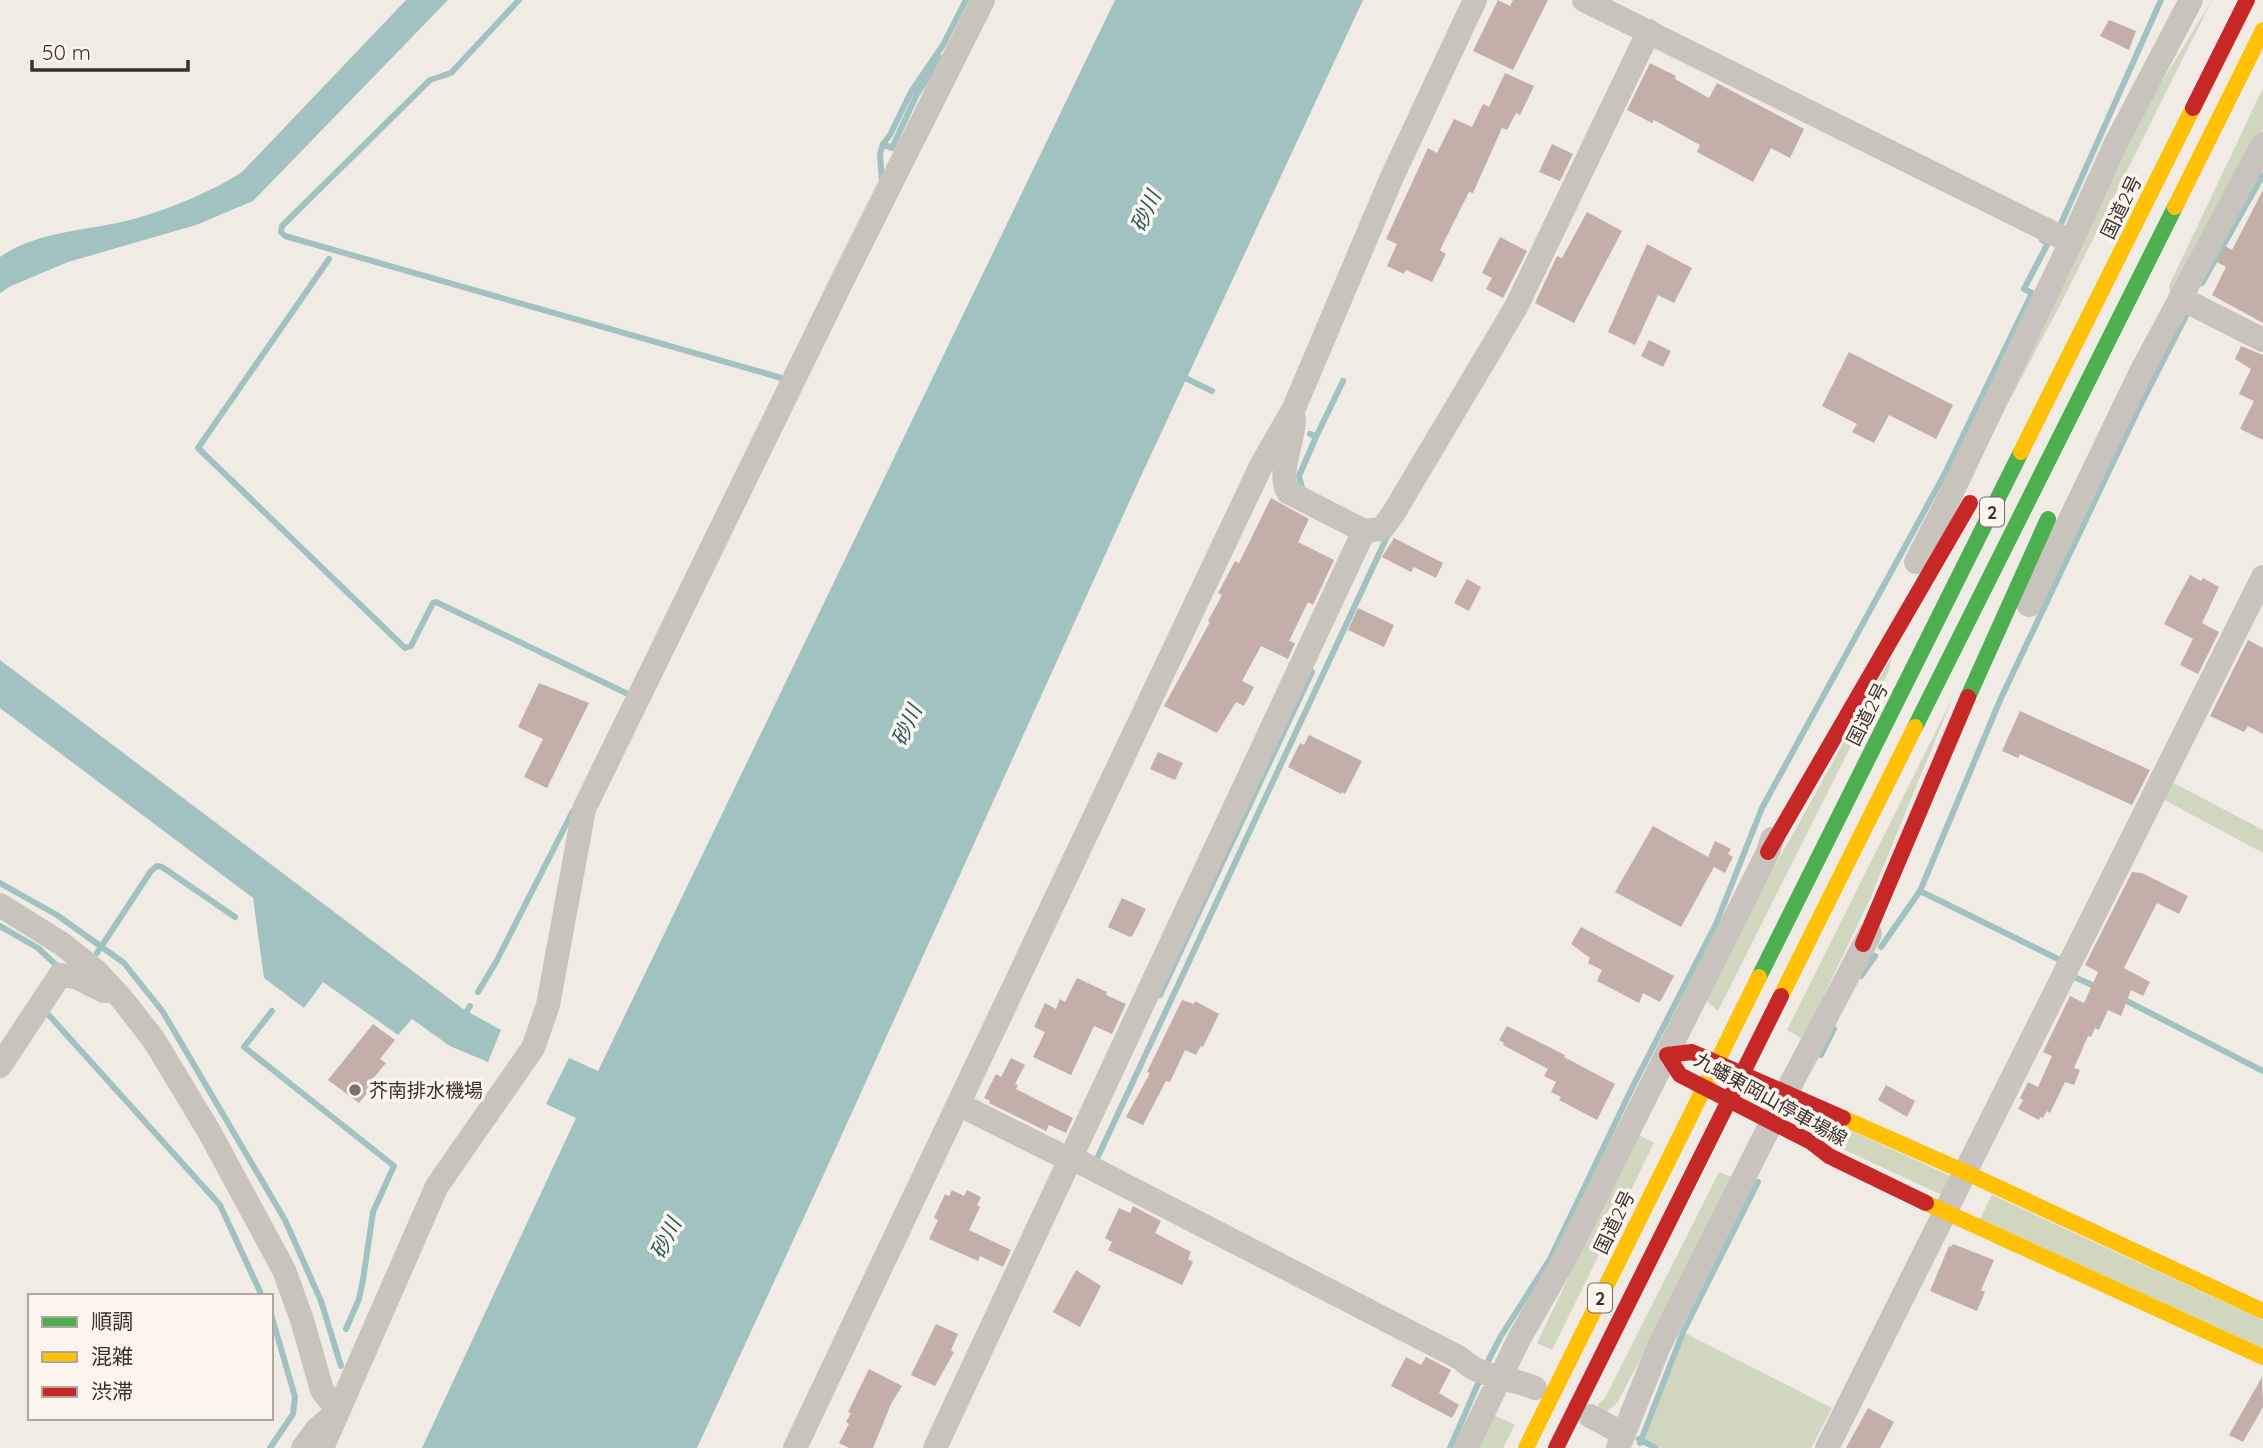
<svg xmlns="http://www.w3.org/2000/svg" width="2263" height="1448" font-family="Quicksand,'Noto Sans JP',sans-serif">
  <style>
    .green { fill: #d1d6bf }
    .water { fill: #a1c2c1 }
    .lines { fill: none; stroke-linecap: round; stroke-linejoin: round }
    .stream { stroke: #a1c2c1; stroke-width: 6 }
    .building { fill: #c3afa7 }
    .street { stroke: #c9c3be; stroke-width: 24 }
    .fast { stroke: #4caf50; stroke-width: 16 }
    .slow { stroke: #ffc107; stroke-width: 16 }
    .jam { stroke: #c62828; stroke-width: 16 }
    .poi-dot { fill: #7a716c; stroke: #fbf5ee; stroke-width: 2.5 }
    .labels { text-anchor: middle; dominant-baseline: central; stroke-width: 7; stroke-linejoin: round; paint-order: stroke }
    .shield { fill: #fbf5ee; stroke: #756b66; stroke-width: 2 }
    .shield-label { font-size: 18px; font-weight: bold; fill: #3b302b }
    .street-label { font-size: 19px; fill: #3b302b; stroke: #fbf5ee }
    .poi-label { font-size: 19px; fill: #3b302b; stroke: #fbf5ee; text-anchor: start }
    .water-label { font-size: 21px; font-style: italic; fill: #1f5a5e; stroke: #fbf5ee }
  </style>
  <rect width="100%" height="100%" fill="#f0ebe5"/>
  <path class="green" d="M 2212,0 L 2061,303 L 2006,407 L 2130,134 Z
    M 2263,88 L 2263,130 L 2171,295 L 2169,286 Z
    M 1892,656 L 1889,670 L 1718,1011 L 1702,997 Z
    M 1953,697 L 1870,899 L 1803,1039 L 1787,1030 Z
    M 2170,781 L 2263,830 L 2263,853 L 2161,798 Z
    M 1830,1121 L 1950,1176 L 1942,1195 L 1821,1139 Z
    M 1637,1134 L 1654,1143 L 1552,1350 L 1537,1343 Z
    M 1719,1172 L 1736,1179 L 1617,1403 L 1605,1413 L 1594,1414 L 1599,1403 L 1605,1398 Z
    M 1992,1195 L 2263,1320 L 2263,1348 L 1980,1219 Z
    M 1685,1333 L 1832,1408 L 1811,1448 L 1663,1448 L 1644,1438 Z
    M 1490,1413 L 1515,1425 L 1503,1448 L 1474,1448 Z"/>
  <path class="water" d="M 406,0 L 448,0 L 253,201 L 196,225 L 68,262 L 11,286 L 0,293 L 0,257 C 38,230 90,231 134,219 C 169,209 211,192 242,172 Z
    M 1115,0 L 1363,0 L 1141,476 L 824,1174 L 697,1448 L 422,1448 L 576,1118 L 546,1104 L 569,1058 L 598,1071 Z
    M 0,660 L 463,1009 L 501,1030 L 488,1062 L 450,1046 L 412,1019 L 398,1035 L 323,982 L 304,1008 L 264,978 L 253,898 L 0,708 Z"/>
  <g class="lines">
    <path class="stream" d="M 519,0 L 451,73 L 430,80 L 282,226 L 281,232 L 285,236 L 785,379
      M 883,144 L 892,148 L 917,94 L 941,58
      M 882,183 L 880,154 L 883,144 L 890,135 L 911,92 L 943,45 L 966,0
      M 2059,228 L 2161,0
      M 329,259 L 198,448 L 405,648 L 411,646 L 433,603 L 436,602 L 630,695
      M 2202,283 L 2263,175
      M 1179,375 L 1212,391
      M 1316,437 L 1343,381
      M 1303,492 L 1299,476 L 1316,437 L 1310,434
      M 0,883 L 57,915 L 124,963 L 163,1012 L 285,1220 L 321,1301 L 341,1366
      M 1920,891 L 2062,961
      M 0,926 L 38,948 L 56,965
      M 1881,947 L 1920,891 L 2001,698 L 2139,408 L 2190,308
      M 97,953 L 151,871 L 157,866 L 162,867 L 235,917
      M 1861,976 L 1875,956
      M 2072,976 L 2099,988
      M 478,992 L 496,962 L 573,811
      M 1160,995 L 1312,672
      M 2121,998 L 2263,1071
      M 272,1011 L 244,1047 L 394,1166 L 373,1212 L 363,1280 L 359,1299 L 346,1329
      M 46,1012 L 220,1205 L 262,1296
      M 463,1017 L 470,1006
      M 1821,1055 L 1834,1029
      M 1095,1163 L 1386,539
      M 1485,1367 L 1501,1336 L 1550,1259 L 1633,1086 L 1716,924 L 1762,808 L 1943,477 L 2032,293 L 2024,289 L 2048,243 L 2042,240
      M 1639,1439 L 1656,1448
      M 1640,1443 L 1683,1332 L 1758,1182
      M 270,1448 L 293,1414 L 295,1397 L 271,1314
      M 1450,1448 L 1481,1377"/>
  </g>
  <path class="building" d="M 1498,0 L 1510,6 L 1513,0 L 1548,0 L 1513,70 L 1473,51 Z
    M 2109,20 L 2136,31 L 2129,50 L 2100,36 Z
    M 1650,63 L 1676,76 L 1675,79 L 1709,98 L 1717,83 L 1804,129 L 1790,158 L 1771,148 L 1753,182 L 1697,152 L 1700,145 L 1654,120 L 1652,123 L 1627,110 Z
    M 1505,73 L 1534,86 L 1520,115 L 1516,113 L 1507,130 L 1502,128 L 1473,193 L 1469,192 L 1440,250 L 1446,254 L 1432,282 L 1406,270 L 1404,274 L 1387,266 L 1397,244 L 1386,239 L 1428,148 L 1437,153 L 1454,119 L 1472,127 L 1483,104 L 1489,107 Z
    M 1552,144 L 1573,154 L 1560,181 L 1539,172 Z
    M 2263,190 L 2263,323 L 2212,295 L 2226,267 L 2217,262 L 2225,246 L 2232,250 Z
    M 1587,212 L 1622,231 L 1574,323 L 1535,303 L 1557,256 L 1562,258 Z
    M 1500,237 L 1527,251 L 1503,298 L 1486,289 L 1492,278 L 1482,273 Z
    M 1647,244 L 1692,268 L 1674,303 L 1658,295 L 1635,345 L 1608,332 Z
    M 1649,340 L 1671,351 L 1663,367 L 1641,356 Z
    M 2241,346 L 2263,355 L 2263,440 L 2240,429 L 2254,401 L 2239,394 L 2251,369 L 2235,359 Z
    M 1849,352 L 1953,405 L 1936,439 L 1889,415 L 1874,443 L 1852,432 L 1857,424 L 1822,406 Z
    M 1271,498 L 1309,519 L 1298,542 L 1334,560 L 1313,605 L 1308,602 L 1289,641 L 1295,643 L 1288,659 L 1261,646 L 1242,681 L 1254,687 L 1244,706 L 1236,702 L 1217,733 L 1164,706 L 1210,622 L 1208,621 L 1222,595 L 1218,593 L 1235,561 L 1239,563 Z
    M 1394,538 L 1443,563 L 1436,578 L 1414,567 L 1411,572 L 1382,557 Z
    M 2190,575 L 2201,581 L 2203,578 L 2219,587 L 2202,623 L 2219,632 L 2198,674 L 2180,665 L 2193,639 L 2164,624 Z
    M 1467,579 L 1481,587 L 1469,611 L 1454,603 Z
    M 1358,608 L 1394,625 L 1384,647 L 1348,630 Z
    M 2248,640 L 2263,648 L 2263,734 L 2248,726 L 2244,732 L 2210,716 Z
    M 539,683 L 589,703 L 547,788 L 524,777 L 543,739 L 518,727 Z
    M 2020,711 L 2150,770 L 2132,805 L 2020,754 L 2018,758 L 2002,751 Z
    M 1309,735 L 1362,761 L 1345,794 L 1342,792 L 1341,794 L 1288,767 L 1300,743 L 1304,745 Z
    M 1158,752 L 1183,763 L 1175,780 L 1150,769 Z
    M 1653,826 L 1708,857 L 1715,841 L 1731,849 L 1728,854 L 1733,857 L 1725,873 L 1714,867 L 1681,927 L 1615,892 Z
    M 2132,872 L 2142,873 L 2188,896 L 2179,914 L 2157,903 L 2124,968 L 2150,982 L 2143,996 L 2131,990 L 2121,1016 L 2108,1010 L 2099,1030 L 2095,1028 L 2091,1037 L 2088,1036 L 2074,1068 L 2080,1070 L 2074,1085 L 2065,1082 L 2050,1113 L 2047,1111 L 2043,1118 L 2040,1117 L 2039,1120 L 2018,1109 L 2023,1100 L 2020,1098 L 2028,1082 L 2038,1087 L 2052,1056 L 2043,1052 L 2070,996 L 2084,1003 L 2098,972 L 2085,965 Z
    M 1122,898 L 1146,909 L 1133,935 L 1130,937 L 1108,927 Z
    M 1581,927 L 1674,976 L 1660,1002 L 1643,993 L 1639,1003 L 1597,981 L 1602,970 L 1588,963 L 1590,958 L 1571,944 Z
    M 1077,978 L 1107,992 L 1106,995 L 1126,1004 L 1112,1034 L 1094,1026 L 1071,1075 L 1033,1057 L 1045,1032 L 1034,1027 L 1045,1003 L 1056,1009 L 1060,999 L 1065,1002 Z
    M 1182,1000 L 1194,1004 L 1195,1001 L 1219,1014 L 1203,1047 L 1201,1046 L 1196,1055 L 1185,1050 L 1170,1082 L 1166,1081 L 1143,1125 L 1126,1117 L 1150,1073 L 1147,1072 Z
    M 373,1024 L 395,1040 L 380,1059 L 386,1063 L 367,1086 L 370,1089 L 359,1103 L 328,1080 Z
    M 1507,1026 L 1565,1055 L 1564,1057 L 1615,1084 L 1597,1120 L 1559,1100 L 1561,1097 L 1551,1092 L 1556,1082 L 1544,1076 L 1548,1069 L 1503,1045 L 1504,1043 L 1499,1040 Z
    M 1011,1058 L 1025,1065 L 1015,1084 L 1018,1085 L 1016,1089 L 1073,1118 L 1066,1133 L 1049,1125 L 1046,1131 L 989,1103 L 990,1101 L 984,1098 L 996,1074 L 1001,1077 Z
    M 1886,1085 L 1915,1101 L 1907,1117 L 1878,1100 Z
    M 952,1190 L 964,1196 L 967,1190 L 981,1197 L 977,1205 L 980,1207 L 969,1230 L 1011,1250 L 1003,1267 L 980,1256 L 978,1261 L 929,1239 L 938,1220 L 934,1218 L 945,1194 L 949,1196 Z
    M 1133,1206 L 1161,1221 L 1155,1233 L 1191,1252 L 1188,1259 L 1193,1262 L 1182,1285 L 1108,1250 L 1112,1242 L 1105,1238 L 1119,1208 L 1130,1213 Z
    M 1953,1244 L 1994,1260 L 1981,1290 L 1985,1292 L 1977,1311 L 1930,1291 L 1949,1246 L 1951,1247 Z
    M 1076,1270 L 1101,1286 L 1080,1327 L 1053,1312 Z
    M 936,1324 L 958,1334 L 951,1350 L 954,1352 L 935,1386 L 911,1375 Z
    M 1406,1357 L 1421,1365 L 1426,1357 L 1451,1370 L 1439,1393 L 1459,1405 L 1452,1418 L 1391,1386 Z
    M 869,1369 L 902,1386 L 891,1404 L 873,1448 L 849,1448 L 839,1443 L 849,1424 L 846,1422 L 851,1413 L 848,1412 Z
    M 2262,1377 L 2263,1407 L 2243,1442 L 2229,1435 Z
    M 1868,1408 L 1894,1422 L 1880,1448 L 1846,1448 Z"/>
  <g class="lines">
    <path class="street" d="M 1584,0 L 2071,242
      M 2180,298 L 2263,340
      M 1294,419 C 1294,441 1277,474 1288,492 L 1364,531
      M 1916,562 L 1952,492 L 2071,242 L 2116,143 L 2191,0
      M 2029,605 L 2140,374 L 2263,144
      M 0,905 L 62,944 L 96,971 L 122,999 L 154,1040 L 210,1133 L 284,1270 L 302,1320 L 322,1390 L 338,1411 L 317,1429 L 303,1448
      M 0,1066 L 60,975 L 76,977 L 104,991
      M 958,1104 L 1070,1160
      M 1072,1158 L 1460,1358 C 1480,1378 1510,1377 1535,1388
      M 1590,1416 L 1624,1434
      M 322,1448 L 437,1186 L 533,1048 L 548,1005 L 584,809 L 844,277 L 983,0
      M 795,1448 L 1262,464 L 1294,408 L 1392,177 L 1475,0
      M 935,1448 L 1364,531 L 1382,529 L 1393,514 L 1516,307 L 1649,31
      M 1466,1448 L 1519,1339 L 1563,1262 L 1768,852 L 1772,839
      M 1618,1448 L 1659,1346 L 1794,1078 L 1870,934
      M 1827,1448 L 2263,577"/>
    <path class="fast" d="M 1968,697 L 2048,519
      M 1915,727 L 2175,207
      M 1759,977 L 2021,452"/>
    <path class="slow" d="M 2175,207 L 2263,30
      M 2021,452 L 2193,108
      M 1781,996 L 1915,727
      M 1843,1118 L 1965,1172 L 2263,1311
      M 1926,1203 L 2263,1357
      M 1526,1448 L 1759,977"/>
    <path class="jam" d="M 2193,108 L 2247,0
      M 1768,852 L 1970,503
      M 1863,944 L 1968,697
      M 1843,1118 L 1692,1052 L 1667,1055 L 1680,1075 L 1811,1142 L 1829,1156 L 1926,1203
      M 1556,1448 L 1781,996"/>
  </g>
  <circle class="poi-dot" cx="355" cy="1090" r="7"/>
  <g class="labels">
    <g class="shield">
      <rect x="1980" y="497.5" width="24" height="29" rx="5"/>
      <rect x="1588" y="1283.5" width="24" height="29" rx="5"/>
    </g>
    <g class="shield-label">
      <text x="1992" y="512">2</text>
      <text x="1600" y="1298">2</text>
    </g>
    <g class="street-label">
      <text transform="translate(2121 207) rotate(-64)">国道2号</text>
      <text transform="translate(1867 714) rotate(-63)">国道2号</text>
      <text transform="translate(1771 1099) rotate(29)">九蟠東岡山停車場線</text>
      <text transform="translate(1614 1222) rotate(-64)">国道2号</text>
    </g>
    <g class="poi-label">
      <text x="369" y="1090">芥南排水機場</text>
    </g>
    <g class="water-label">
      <text transform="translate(1145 211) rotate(-65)">砂川</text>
      <text transform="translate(906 725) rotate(-65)">砂川</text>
      <text transform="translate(665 1238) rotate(-64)">砂川</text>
    </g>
  </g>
  <rect x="28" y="1294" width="245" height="126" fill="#fbf5ee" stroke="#aea6a0" stroke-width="2"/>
  <rect x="42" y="1317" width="35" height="10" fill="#4caf50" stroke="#aea6a0" stroke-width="2"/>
  <text x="91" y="1329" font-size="21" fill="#3b302b">順調</text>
  <rect x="42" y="1352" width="35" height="10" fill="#ffc107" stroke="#aea6a0" stroke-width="2"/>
  <text x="91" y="1364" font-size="21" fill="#3b302b">混雑</text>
  <rect x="42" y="1387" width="35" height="10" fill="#c62828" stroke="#aea6a0" stroke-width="2"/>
  <text x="91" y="1399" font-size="21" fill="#3b302b">渋滞</text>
  <path d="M32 60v10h156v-10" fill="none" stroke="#3b302b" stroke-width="3.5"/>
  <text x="42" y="60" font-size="21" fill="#3b302b" stroke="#fbf5ee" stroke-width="5" paint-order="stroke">50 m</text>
</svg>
